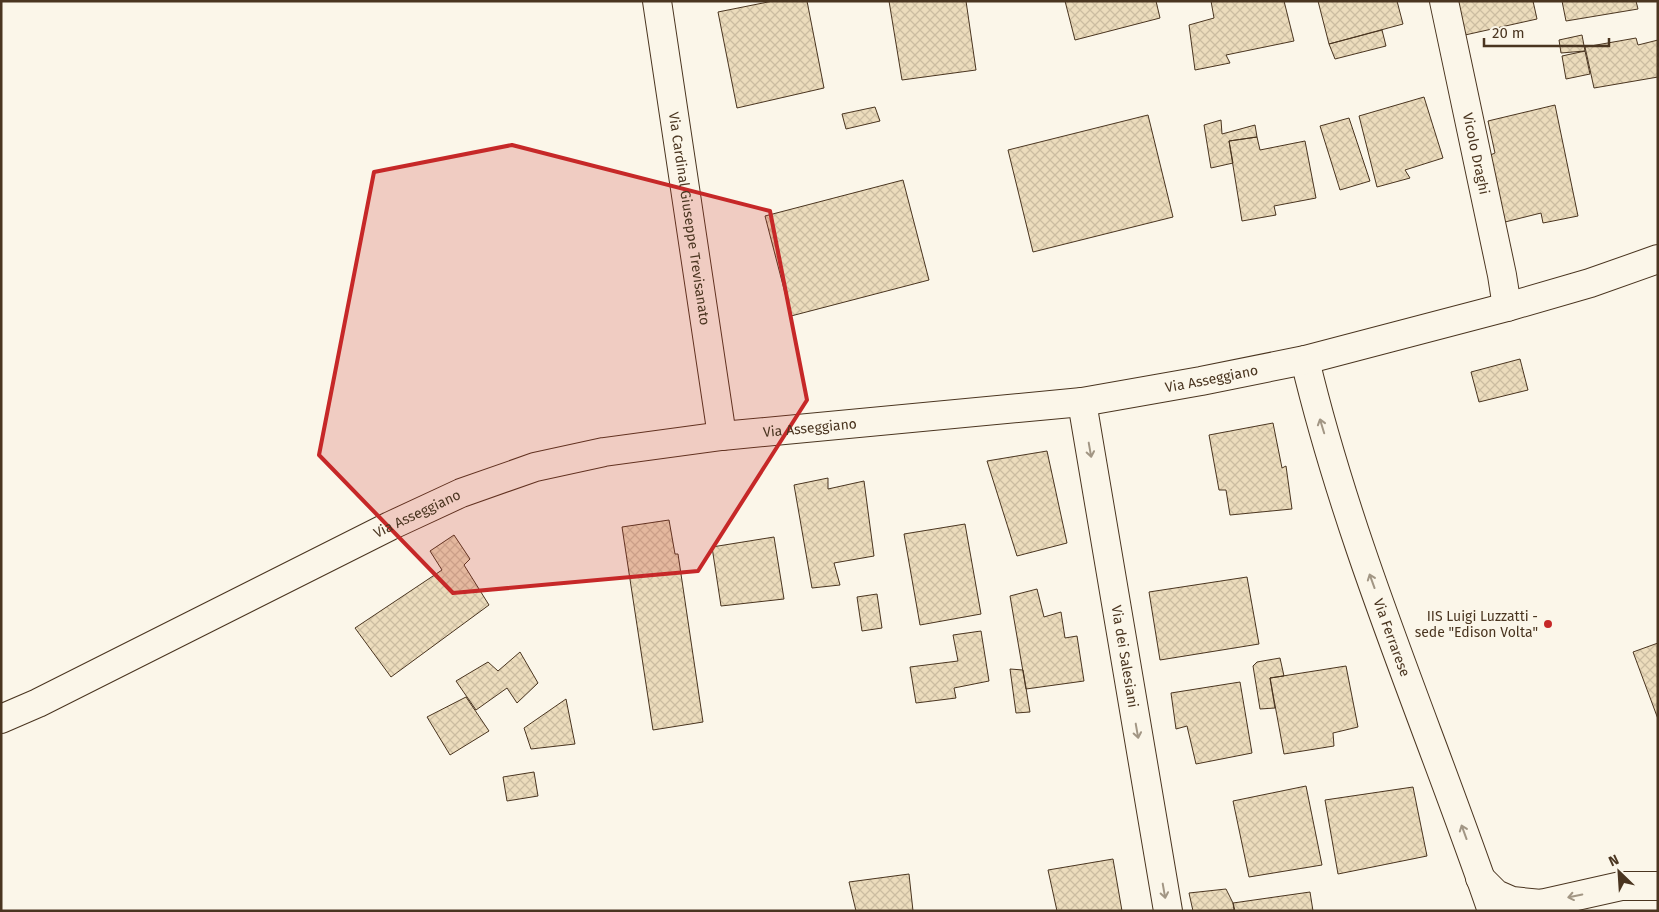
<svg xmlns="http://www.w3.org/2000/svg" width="1659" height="912" font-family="'Fira Sans',sans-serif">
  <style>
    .building { fill: url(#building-cross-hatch); stroke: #4a3520 }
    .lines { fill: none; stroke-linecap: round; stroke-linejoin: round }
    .minor-casing { stroke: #4a3520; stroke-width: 30 }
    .minor { stroke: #fbf6e9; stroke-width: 28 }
    .oneway { stroke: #a29684 }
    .marked { fill: #c62828; fill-opacity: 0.2; stroke: #c62828; stroke-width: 4; stroke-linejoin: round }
    .poi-dot { fill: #c62828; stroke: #fbf6e9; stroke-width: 2 }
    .labels { text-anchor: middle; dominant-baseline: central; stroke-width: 4; stroke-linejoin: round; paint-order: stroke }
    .street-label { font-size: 14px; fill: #4a3520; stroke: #fbf6e9 }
    .poi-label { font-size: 14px; fill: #4a3520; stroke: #fbf6e9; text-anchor: end }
  </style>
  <defs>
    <pattern id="building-cross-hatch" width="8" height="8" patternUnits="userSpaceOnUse" patternTransform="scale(1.25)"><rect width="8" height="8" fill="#ecdcbc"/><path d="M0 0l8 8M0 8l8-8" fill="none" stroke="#ccbda1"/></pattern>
  </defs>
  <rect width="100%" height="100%" fill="#fbf6e9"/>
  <path class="building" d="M 773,1 L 807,1 L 824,88 L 737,108 L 718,12 Z
    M 889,1 L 966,1 L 976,70 L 902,80 Z
    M 1065,1 L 1156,1 L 1160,18 L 1075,40 Z
    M 1211,1 L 1284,1 L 1294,41 L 1226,55 L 1230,63 L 1195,70 L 1189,25 L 1214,18 Z
    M 1318,1 L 1397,1 L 1403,24 L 1329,44 Z
    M 1458,1 L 1533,1 L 1537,19 L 1465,35 Z
    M 1562,1 L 1636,1 L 1638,9 L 1566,21 Z
    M 1382,30 L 1386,46 L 1335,59 L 1329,44 Z
    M 1582,35 L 1585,51 L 1561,53 L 1559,40 Z
    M 1636,38 L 1638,45 L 1658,40 L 1658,77 L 1594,88 L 1585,47 Z
    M 1585,51 L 1590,74 L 1566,79 L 1562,56 Z
    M 1424,97 L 1443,158 L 1405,170 L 1410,178 L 1377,187 L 1359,116 Z
    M 1555,105 L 1578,216 L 1543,223 L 1541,213 L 1501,223 L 1488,156 L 1495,153 L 1488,121 Z
    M 875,107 L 880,121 L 846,129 L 842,114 Z
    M 1148,115 L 1173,217 L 1033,252 L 1008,150 Z
    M 1349,118 L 1370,181 L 1340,190 L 1320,126 Z
    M 1221,120 L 1222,134 L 1255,125 L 1257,137 L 1229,141 L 1233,163 L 1211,168 L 1204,125 Z
    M 1257,137 L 1260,150 L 1305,141 L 1316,198 L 1274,206 L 1276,215 L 1242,221 L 1229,141 Z
    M 903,180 L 929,280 L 791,316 L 765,216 Z
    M 1520,359 L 1528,390 L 1479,402 L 1471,372 Z
    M 1273,423 L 1282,468 L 1286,466 L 1292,509 L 1230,515 L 1226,490 L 1219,490 L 1209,435 Z
    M 1047,451 L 1067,543 L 1017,556 L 987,461 Z
    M 828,478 L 828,489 L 864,481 L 874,556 L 834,563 L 840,585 L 812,588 L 794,485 Z
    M 669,520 L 675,554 L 678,554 L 703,722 L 653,730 L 622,527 Z
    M 965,524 L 981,614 L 920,625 L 904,534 Z
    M 454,535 L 470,559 L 464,565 L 489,605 L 391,677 L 355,628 L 442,570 L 430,551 Z
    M 774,537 L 784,599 L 721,606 L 712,547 Z
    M 1247,577 L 1259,644 L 1160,660 L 1149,592 Z
    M 1037,589 L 1044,617 L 1061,612 L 1065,638 L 1077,636 L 1084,681 L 1026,689 L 1010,596 Z
    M 877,594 L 882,628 L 862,631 L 857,597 Z
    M 981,631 L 989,681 L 954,688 L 956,698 L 916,703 L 910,667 L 958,661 L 953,635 Z
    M 1658,643 L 1658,719 L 1633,652 Z
    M 520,652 L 538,683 L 517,703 L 507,688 L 476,710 L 456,681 L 488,662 L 498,671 Z
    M 1280,658 L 1284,676 L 1270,678 L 1275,708 L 1260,709 L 1253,666 L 1257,662 Z
    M 1346,666 L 1358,727 L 1333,733 L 1334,746 L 1284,754 L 1270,678 Z
    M 1010,669 L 1023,670 L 1030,712 L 1016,713 Z
    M 1240,682 L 1252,753 L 1196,764 L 1187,726 L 1176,729 L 1171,693 Z
    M 466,697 L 489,731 L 450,755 L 427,717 Z
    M 566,699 L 575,744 L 531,749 L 524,728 Z
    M 534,772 L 538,796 L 507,801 L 503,777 Z
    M 1306,786 L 1322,865 L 1249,877 L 1233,801 Z
    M 1413,787 L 1427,856 L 1338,874 L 1325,800 Z
    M 1113,859 L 1122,911 L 1057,911 L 1048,870 Z
    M 909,874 L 913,911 L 856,911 L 849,882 Z
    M 1226,889 L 1233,903 L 1234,910 L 1193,911 L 1189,893 Z
    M 1310,892 L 1313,911 L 1235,911 L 1233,903 Z"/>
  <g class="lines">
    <defs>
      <g id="minor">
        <path id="s1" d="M 657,1 L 722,436"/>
        <path id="s2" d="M 1444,1 L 1502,275 L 1507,307"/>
        <path id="s3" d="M 1305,360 C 1350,549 1429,727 1492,911"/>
        <path id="s4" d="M 1082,402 L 1168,911"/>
        <path id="s5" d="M 1,719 L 38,703 L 390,526 L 461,493 L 535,467 L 604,452 L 722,436 L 1082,402 L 1201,381 L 1305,360 L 1507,307 L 1590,283 L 1658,259"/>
        <path d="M 1480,878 L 1496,894 L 1512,901 L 1541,904 L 1621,886 L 1658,886"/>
      </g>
    </defs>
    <use href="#minor" class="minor-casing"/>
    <use href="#minor" class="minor"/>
  </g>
  <defs><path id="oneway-shaft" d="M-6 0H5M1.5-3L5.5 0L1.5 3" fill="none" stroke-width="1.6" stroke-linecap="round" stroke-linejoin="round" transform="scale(1.25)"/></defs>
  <g class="oneway">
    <use href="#oneway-shaft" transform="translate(1322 426) rotate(-107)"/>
    <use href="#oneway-shaft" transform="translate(1090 450) rotate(80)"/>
    <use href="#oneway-shaft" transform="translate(1372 581) rotate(-110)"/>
    <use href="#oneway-shaft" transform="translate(1137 731) rotate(80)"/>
    <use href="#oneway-shaft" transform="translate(1464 832) rotate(-110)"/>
    <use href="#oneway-shaft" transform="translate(1164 891) rotate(80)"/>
    <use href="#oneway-shaft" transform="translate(1575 896) rotate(168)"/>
  </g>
  <path class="marked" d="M 512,145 L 770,211 L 807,400 L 698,571 L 453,593 L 319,455 L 374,172 Z"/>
  <circle class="poi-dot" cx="1548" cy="624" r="5"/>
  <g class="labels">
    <g class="street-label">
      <text stroke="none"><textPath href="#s2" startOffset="156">Vicolo Draghi</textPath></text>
      <text stroke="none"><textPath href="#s1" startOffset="220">Via Cardinal Giuseppe Trevisanato</textPath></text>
      <text stroke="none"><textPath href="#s5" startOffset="1274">Via Asseggiano</textPath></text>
      <text stroke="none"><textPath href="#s5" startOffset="869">Via Asseggiano</textPath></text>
      <text stroke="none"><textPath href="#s5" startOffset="464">Via Asseggiano</textPath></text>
      <text stroke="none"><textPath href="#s3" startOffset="291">Via Ferrarese</textPath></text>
      <text stroke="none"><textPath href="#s4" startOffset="258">Via dei Salesiani</textPath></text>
    </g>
    <g class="poi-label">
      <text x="1538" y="616">IIS Luigi Luzzatti -<tspan x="1538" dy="16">sede "Edison Volta"</tspan></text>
    </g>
  </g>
  <rect width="1659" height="912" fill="none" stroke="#4a3520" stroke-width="5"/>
  <g transform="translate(1619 872) rotate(335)" stroke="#fbf6e9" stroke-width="4" paint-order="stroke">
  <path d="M0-4L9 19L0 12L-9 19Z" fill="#4a3520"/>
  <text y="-8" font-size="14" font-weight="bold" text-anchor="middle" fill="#4a3520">N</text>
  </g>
  <path d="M1484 38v8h125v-8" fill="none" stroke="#4a3520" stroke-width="2.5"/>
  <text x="1492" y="38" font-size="15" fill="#4a3520" stroke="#fbf6e9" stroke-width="4" paint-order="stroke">20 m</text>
</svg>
